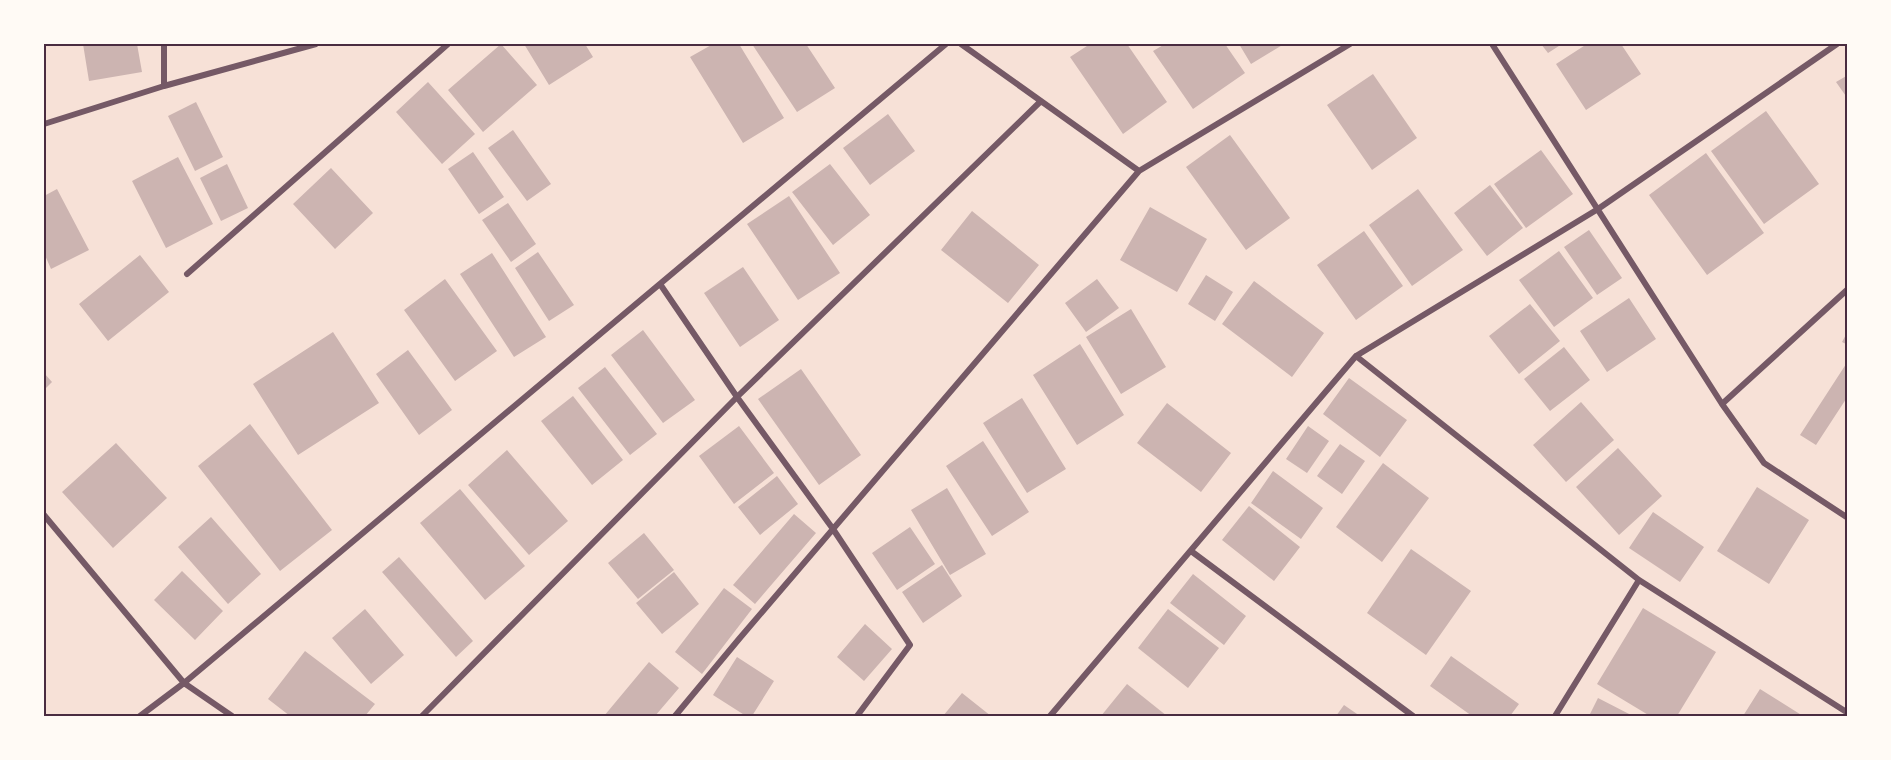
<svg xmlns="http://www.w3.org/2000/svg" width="1891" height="760" font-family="Arial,sans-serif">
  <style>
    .building { fill: #ccb4b1 }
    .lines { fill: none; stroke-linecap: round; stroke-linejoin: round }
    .minor { stroke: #755966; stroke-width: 6 }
    .neatline { fill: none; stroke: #4a2c40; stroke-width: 2 }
  </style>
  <rect width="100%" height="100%" fill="#f7e1d7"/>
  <path class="building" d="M 83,44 L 137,44 L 142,72 L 89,81 Z
    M 501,44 L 537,85 L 483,132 L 448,90 Z
    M 524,44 L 585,44 L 593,57 L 549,85 Z
    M 713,44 L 739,44 L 784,118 L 743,143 L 690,57 Z
    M 752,44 L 806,44 L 835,88 L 797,112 Z
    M 1090,44 L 1127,44 L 1167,102 L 1123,134 L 1070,57 Z
    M 1165,44 L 1225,44 L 1245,73 L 1193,109 L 1153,51 Z
    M 1239,44 L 1284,44 L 1251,64 Z
    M 1541,44 L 1562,44 L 1548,53 Z
    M 1587,44 L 1621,44 L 1641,74 L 1586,110 L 1556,64 Z
    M 1373,74 L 1417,138 L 1372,170 L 1327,105 Z
    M 1848,75 L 1848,99 L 1836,82 Z
    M 428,82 L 475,134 L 442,164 L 396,112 Z
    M 196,102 L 223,157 L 195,171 L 168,116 Z
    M 1766,111 L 1819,184 L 1764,224 L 1711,151 Z
    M 888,114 L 915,151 L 870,185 L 843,148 Z
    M 513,130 L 551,184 L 527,201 L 488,148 Z
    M 1230,135 L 1290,218 L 1246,250 L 1186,167 Z
    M 1541,150 L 1573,194 L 1526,228 L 1494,184 Z
    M 473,152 L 504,197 L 479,214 L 448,169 Z
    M 1706,153 L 1764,233 L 1707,275 L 1649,195 Z
    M 178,157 L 213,224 L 166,248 L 132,181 Z
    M 227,164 L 248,208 L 221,221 L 200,178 Z
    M 830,164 L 870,215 L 833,245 L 792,192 Z
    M 331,168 L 373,213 L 335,249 L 293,204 Z
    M 1490,185 L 1523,228 L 1487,256 L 1454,213 Z
    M 57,189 L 89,250 L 51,269 L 44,253 L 44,196 Z
    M 1418,189 L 1463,250 L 1412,286 L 1369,225 Z
    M 789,196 L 840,273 L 798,300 L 747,224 Z
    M 508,203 L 536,244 L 511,262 L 482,220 Z
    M 1150,207 L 1207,239 L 1177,292 L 1120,260 Z
    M 972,211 L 1039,265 L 1008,303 L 941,250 Z
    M 1589,230 L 1622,278 L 1597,295 L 1564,247 Z
    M 1364,231 L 1403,286 L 1356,320 L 1317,265 Z
    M 1559,251 L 1593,298 L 1554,327 L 1519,280 Z
    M 538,252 L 574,305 L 549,321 L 515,268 Z
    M 492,253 L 546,337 L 514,357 L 460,274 Z
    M 140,255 L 169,292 L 108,341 L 79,304 Z
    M 743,267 L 779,320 L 740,347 L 704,293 Z
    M 1206,275 L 1233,292 L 1215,321 L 1188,304 Z
    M 445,279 L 497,351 L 455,381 L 404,310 Z
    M 1097,279 L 1119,308 L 1086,332 L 1065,303 Z
    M 1254,281 L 1324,333 L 1292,377 L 1222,324 Z
    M 1629,298 L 1656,339 L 1607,372 L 1580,331 Z
    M 1530,304 L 1560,341 L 1519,374 L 1489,336 Z
    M 1131,309 L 1166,367 L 1121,394 L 1086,337 Z
    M 643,330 L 695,400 L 663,423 L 611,355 Z
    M 1848,331 L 1848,345 L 1842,342 Z
    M 333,332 L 379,403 L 298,455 L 253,384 Z
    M 1080,344 L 1124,415 L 1077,445 L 1033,375 Z
    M 1564,347 L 1590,380 L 1550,411 L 1524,379 Z
    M 408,350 L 452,410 L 419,435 L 376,374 Z
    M 1848,361 L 1848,396 L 1816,445 L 1800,435 Z
    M 605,367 L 657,434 L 630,455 L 578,388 Z
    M 801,369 L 861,455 L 819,485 L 758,399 Z
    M 44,373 L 52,382 L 44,390 Z
    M 1349,378 L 1407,420 L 1380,457 L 1323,414 Z
    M 573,396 L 623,460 L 592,485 L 541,421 Z
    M 1022,398 L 1066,469 L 1027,493 L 983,423 Z
    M 1581,402 L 1614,440 L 1566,482 L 1533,445 Z
    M 1167,403 L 1231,453 L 1201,492 L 1137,443 Z
    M 250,424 L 332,530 L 280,571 L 198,466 Z
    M 739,426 L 774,473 L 734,504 L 699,456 Z
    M 1308,426 L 1329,441 L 1307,473 L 1286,459 Z
    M 983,441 L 1029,512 L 992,536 L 946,466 Z
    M 116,443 L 167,498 L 113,548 L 62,492 Z
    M 1340,444 L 1365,461 L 1342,494 L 1317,476 Z
    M 1618,448 L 1662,496 L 1619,535 L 1576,487 Z
    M 507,450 L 568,521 L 529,555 L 468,485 Z
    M 1383,463 L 1429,498 L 1382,562 L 1336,527 Z
    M 1273,471 L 1323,508 L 1301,539 L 1251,503 Z
    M 777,476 L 798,504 L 760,535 L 738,507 Z
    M 1757,487 L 1809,520 L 1769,584 L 1717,551 Z
    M 947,488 L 986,554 L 950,575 L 911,510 Z
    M 460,489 L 525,566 L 485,600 L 420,523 Z
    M 1249,506 L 1300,547 L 1274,581 L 1222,540 Z
    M 1653,512 L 1704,547 L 1680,582 L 1629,548 Z
    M 794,514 L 816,533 L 755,604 L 733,585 Z
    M 211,517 L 261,574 L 228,604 L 178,547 Z
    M 910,527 L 935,564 L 897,590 L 872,553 Z
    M 644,533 L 674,570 L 638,599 L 608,563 Z
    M 1411,549 L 1471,591 L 1426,655 L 1367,613 Z
    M 399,557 L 473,641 L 456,657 L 382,572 Z
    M 942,565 L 962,596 L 923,623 L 902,592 Z
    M 182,571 L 223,611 L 195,640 L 154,600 Z
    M 674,572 L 699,604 L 662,634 L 636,603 Z
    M 1193,574 L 1246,616 L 1224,645 L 1170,603 Z
    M 724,588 L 752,609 L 702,674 L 675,652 Z
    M 1643,608 L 1716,652 L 1677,716 L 1650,716 L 1597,684 Z
    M 365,609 L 404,655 L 371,684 L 332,638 Z
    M 1168,609 L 1219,648 L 1188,688 L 1138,648 Z
    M 865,624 L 892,649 L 864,681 L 837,657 Z
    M 305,651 L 375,704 L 365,716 L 290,716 L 268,699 Z
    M 1451,656 L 1519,704 L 1510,716 L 1472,716 L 1430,686 Z
    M 737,657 L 774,681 L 752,716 L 746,716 L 713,695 Z
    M 649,662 L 679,688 L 655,716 L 604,716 Z
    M 1127,684 L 1167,716 L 1101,716 Z
    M 1760,689 L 1803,716 L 1743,716 Z
    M 962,693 L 991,716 L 943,716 Z
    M 1598,698 L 1633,716 L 1589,716 Z
    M 1344,705 L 1360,716 L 1336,716 Z"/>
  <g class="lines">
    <path class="minor" d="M 164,44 L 164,86
      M 961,44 L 1139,171
      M 1492,44 L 1722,404 L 1764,463 L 1848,518
      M 44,124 L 164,86 L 316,44
      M 187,274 L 448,44
      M 660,284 L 737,397 L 833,529 L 910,645 L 857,716
      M 1356,356 L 1639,580 L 1848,713
      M 1722,404 L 1848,289
      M 44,515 L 184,683 L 232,716
      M 1191,551 L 1413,716
      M 140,716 L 184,683 L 946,44
      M 422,716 L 737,397 L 1041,101
      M 675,716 L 739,639 L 1139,171 L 1350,44
      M 1050,716 L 1356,356 L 1598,209 L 1837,44
      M 1555,716 L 1639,580"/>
  </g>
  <rect width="1891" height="760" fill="none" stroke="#fffaf5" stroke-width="90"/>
  <rect x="45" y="45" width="1801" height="670" class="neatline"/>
</svg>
